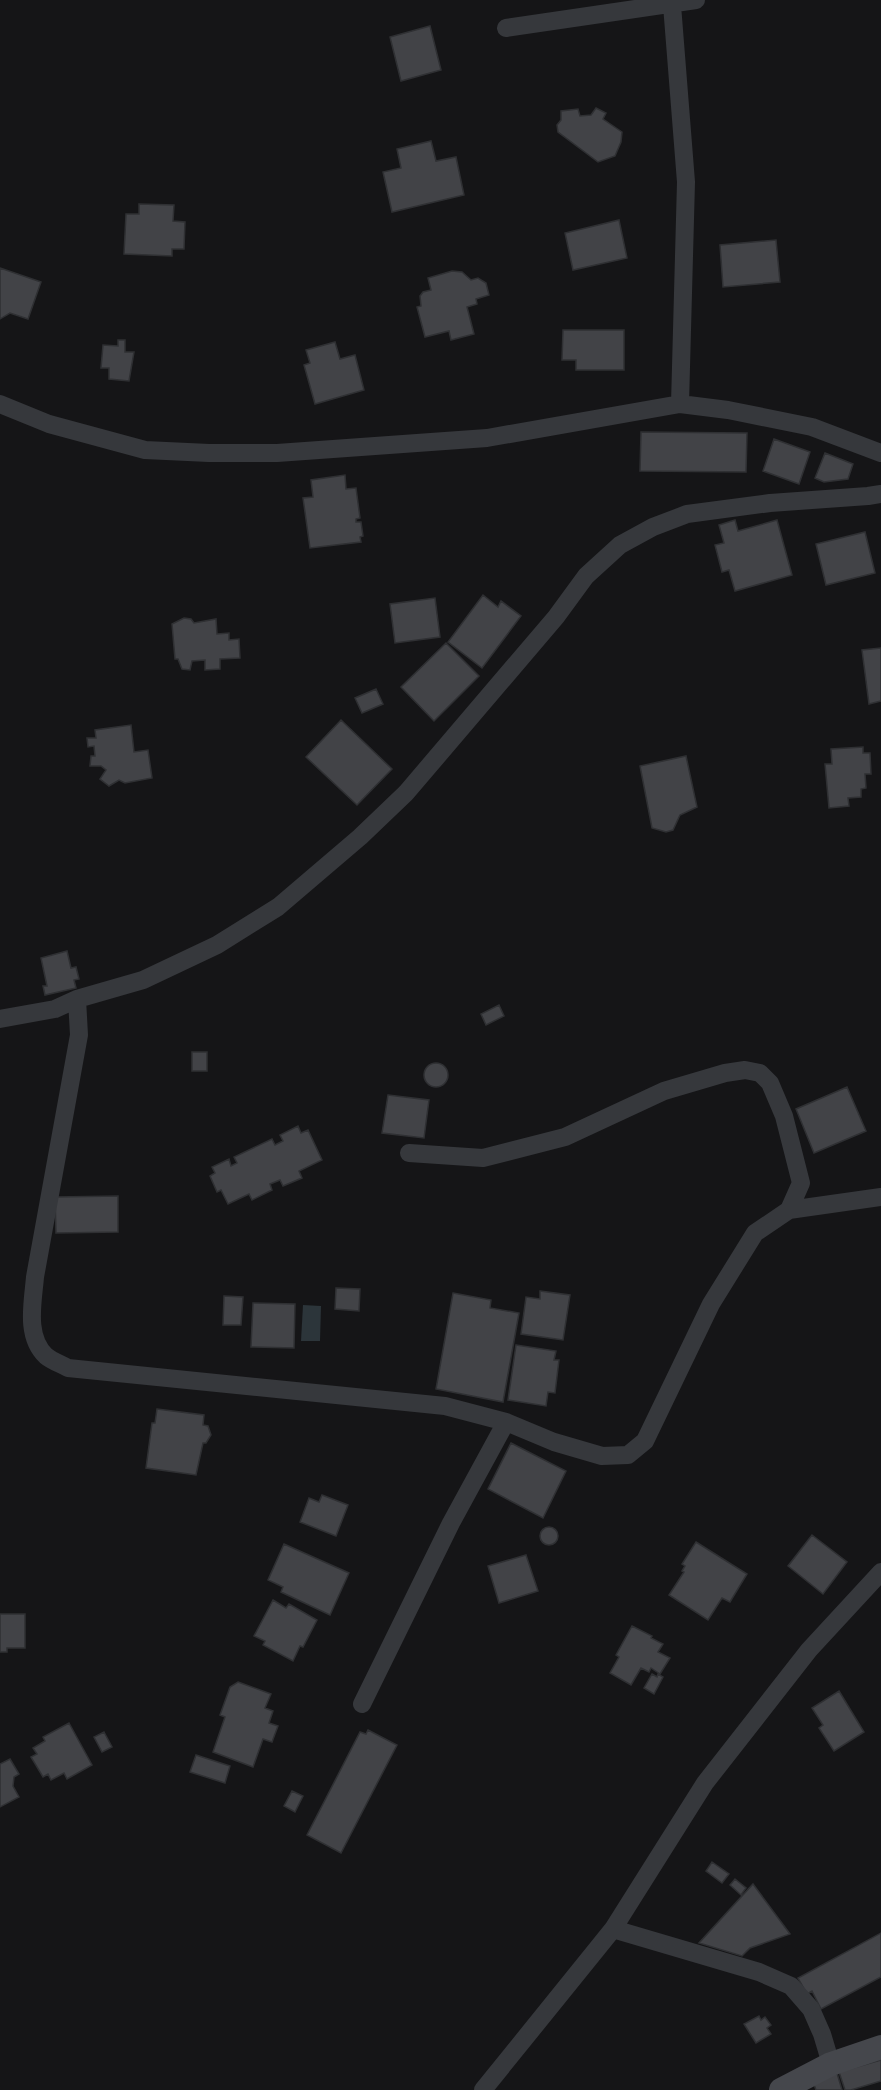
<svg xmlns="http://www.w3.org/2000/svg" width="881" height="2090" font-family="Helvetica,sans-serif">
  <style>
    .water { fill: #2c353a }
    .building { fill: #424347; stroke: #2f3033; stroke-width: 1.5 }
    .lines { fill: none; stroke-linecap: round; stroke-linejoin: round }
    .street { stroke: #36383c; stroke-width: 18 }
    .secondary { stroke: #45474c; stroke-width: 24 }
  </style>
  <rect width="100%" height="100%" fill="#151517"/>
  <path class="water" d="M 303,1305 L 321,1306 L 320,1341 L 301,1341 Z"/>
  <path class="building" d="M 430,26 L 441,70 L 401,81 L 390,37 Z
    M 596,108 L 606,113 L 603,119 L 622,132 L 621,142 L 615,156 L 598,162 L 558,132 L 557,125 L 561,120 L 561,111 L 578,109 L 580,116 L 591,115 Z
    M 431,141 L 436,161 L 456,157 L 464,195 L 392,212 L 383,172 L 401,168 L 397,149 Z
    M 139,204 L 174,205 L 173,221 L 185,222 L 184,249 L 172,249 L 172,256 L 124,254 L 126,214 L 139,214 Z
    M 619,220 L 627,258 L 573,270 L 565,233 Z
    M 776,240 L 780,282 L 723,287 L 720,245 Z
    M 0,268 L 41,282 L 28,319 L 10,313 L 0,319 Z
    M 452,271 L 462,272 L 471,280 L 478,278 L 486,283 L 489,295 L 476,299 L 477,304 L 467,307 L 474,334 L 451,340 L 449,331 L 425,337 L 417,307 L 421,306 L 420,296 L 423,292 L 431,290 L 428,278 Z
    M 563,330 L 624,330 L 624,370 L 576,370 L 576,360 L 562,360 Z
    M 118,340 L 125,340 L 125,352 L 134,352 L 129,381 L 109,379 L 109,368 L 101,368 L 103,345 L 118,346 Z
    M 335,342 L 340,359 L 355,355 L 364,390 L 315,404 L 304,365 L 310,363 L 306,350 Z
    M 641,432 L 747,433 L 746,472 L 640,471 Z
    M 774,439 L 810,452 L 799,484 L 763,471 Z
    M 825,453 L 853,464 L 848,479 L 824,482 L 815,478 Z
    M 345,475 L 346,489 L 356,488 L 360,518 L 356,519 L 356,522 L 361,522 L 363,536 L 360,537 L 361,542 L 310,548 L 303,498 L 313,497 L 311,480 Z
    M 735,520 L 738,531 L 777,520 L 792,575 L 735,591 L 729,570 L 722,572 L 715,545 L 724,543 L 719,525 Z
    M 865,532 L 875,573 L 826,585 L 816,544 Z
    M 483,595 L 498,607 L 501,601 L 521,616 L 482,668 L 448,642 Z
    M 435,598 L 440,637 L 395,643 L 390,604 Z
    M 184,618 L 191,619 L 194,623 L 216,619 L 217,634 L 229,633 L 229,640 L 239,639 L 240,658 L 220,659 L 220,669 L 205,670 L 205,660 L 192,661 L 190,670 L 182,669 L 178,659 L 175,659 L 172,624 Z
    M 446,643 L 479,676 L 434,721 L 401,687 Z
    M 881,648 L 881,701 L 869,704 L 862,650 Z
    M 376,689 L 383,704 L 362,713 L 355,698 Z
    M 341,720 L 392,769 L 357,805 L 306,757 Z
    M 131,725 L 134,752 L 148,750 L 152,778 L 125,783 L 119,780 L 109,786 L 100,779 L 106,770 L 101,766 L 90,766 L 91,756 L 95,756 L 94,746 L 88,747 L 87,738 L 96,738 L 95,730 Z
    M 863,747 L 863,753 L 870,753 L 871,774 L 865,774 L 866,788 L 861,789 L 861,797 L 848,798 L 849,806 L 829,808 L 825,764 L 832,764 L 831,749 Z
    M 686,756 L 697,807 L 680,815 L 673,830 L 666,832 L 652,828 L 640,766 Z
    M 67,951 L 71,968 L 76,967 L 79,979 L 74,980 L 76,988 L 45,995 L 43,986 L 47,986 L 41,958 Z
    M 499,1005 L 504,1016 L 486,1025 L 481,1014 Z
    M 192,1052 L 207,1052 L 207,1071 L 192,1071 Z
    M424 1075a12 12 0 1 1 24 0a12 12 0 1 1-24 0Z
    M 847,1087 L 866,1131 L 814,1153 L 796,1109 Z
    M 388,1095 L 429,1100 L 424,1138 L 382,1133 Z
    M 298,1126 L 301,1133 L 308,1130 L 322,1160 L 299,1171 L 302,1178 L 283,1186 L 280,1180 L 270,1184 L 272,1190 L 252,1200 L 249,1194 L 228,1204 L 221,1190 L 217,1192 L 210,1176 L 215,1173 L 212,1167 L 229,1159 L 231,1166 L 237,1163 L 234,1157 L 272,1139 L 275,1145 L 283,1141 L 280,1135 Z
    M 118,1196 L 118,1232 L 56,1233 L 55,1197 Z
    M 336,1288 L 360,1289 L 359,1311 L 335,1309 Z
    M 540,1291 L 570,1295 L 563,1340 L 521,1334 L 526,1297 L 540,1299 Z
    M 453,1293 L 491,1300 L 490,1308 L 519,1313 L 503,1402 L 436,1389 Z
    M 224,1296 L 243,1297 L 241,1325 L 223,1325 Z
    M 253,1303 L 295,1304 L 294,1348 L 251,1347 Z
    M 516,1345 L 556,1351 L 554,1360 L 559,1360 L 555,1393 L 548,1392 L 546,1406 L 508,1400 Z
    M 157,1409 L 204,1415 L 203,1425 L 208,1426 L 211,1435 L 206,1443 L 203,1443 L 196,1475 L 146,1468 L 152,1423 L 155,1423 Z
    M 511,1443 L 566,1471 L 543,1518 L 488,1489 Z
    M 322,1495 L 348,1505 L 336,1536 L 300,1522 L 309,1498 L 319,1502 Z
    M540 1536a9 9 0 1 1 18 0a9 9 0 1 1-18 0Z
    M 812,1535 L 847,1562 L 823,1594 L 788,1566 Z
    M 696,1542 L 747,1574 L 730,1602 L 722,1598 L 708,1620 L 669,1595 L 684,1572 L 682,1571 L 685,1566 L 682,1564 Z
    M 284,1544 L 349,1573 L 330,1615 L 281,1592 L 283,1587 L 268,1580 Z
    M 526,1555 L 538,1591 L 499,1603 L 488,1566 Z
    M 273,1600 L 286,1608 L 289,1604 L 317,1620 L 303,1647 L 300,1646 L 293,1661 L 263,1645 L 265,1641 L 254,1636 Z
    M 0,1614 L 25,1614 L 25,1648 L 7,1648 L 7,1652 L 0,1652 Z
    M 632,1626 L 652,1636 L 651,1638 L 663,1644 L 658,1652 L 670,1658 L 660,1674 L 651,1668 L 649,1672 L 641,1668 L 631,1685 L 610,1673 L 619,1657 L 616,1655 Z
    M 652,1674 L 657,1677 L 658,1674 L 663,1677 L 654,1694 L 644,1688 Z
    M 238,1682 L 271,1694 L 265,1708 L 273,1711 L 269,1723 L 278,1726 L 272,1742 L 263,1739 L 253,1767 L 213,1752 L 225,1717 L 220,1715 L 230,1687 Z
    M 839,1691 L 864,1732 L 834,1751 L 819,1728 L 823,1725 L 812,1708 Z
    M 69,1723 L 92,1765 L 67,1779 L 64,1773 L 51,1780 L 48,1774 L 43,1777 L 31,1757 L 37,1754 L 33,1748 L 45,1741 L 43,1737 Z
    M 368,1730 L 397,1745 L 341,1853 L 307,1835 L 360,1732 L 366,1734 Z
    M 104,1732 L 112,1747 L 102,1752 L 94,1737 Z
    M 196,1755 L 230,1766 L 225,1783 L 190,1772 Z
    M 10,1759 L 19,1774 L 14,1777 L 13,1786 L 19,1797 L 0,1807 L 0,1764 Z
    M 292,1791 L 303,1796 L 295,1812 L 284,1806 Z
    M 712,1862 L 729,1874 L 722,1883 L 706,1871 Z
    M 735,1879 L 746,1888 L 741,1895 L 730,1885 Z
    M 753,1884 L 790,1934 L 750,1948 L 742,1956 L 699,1943 Z
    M 881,1933 L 881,1977 L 821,2009 L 812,1991 L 807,1994 L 798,1978 Z
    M 759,2016 L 761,2020 L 765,2017 L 771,2025 L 767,2028 L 771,2034 L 756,2043 L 744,2024 Z
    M 881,2060 L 881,2081 L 851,2090 L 845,2090 L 839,2072 Z
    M 837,2073 L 842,2090 L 816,2090 L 813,2082 Z"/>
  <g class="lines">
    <path class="street" d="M 672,5 L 686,182 L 680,404
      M 506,28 L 696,0
      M 0,404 L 49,424 L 145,450 L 209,453 L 277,453 L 487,438 L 680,404 L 728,410 L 812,427 L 881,453
      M 77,999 L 79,1035 L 35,1277 C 33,1302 25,1336 46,1356 C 52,1361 61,1364 68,1368 L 445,1406 L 506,1422 L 554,1442 L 602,1456 L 628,1455 L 645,1441 L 711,1304 L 755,1233 L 789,1210 L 881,1197
      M 0,1019 L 55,1009 L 77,999 L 143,980 L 217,945 L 278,907 L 360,837 L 406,793 L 556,617 L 586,576 L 620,545 L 653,527 L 687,514 L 770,503 L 868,496 L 881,494
      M 409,1153 L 483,1158 L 565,1137 L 664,1091 L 725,1073 L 745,1070 L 760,1073 L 770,1083 L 784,1116 L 801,1183 L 789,1210
      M 362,1704 L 451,1523 L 506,1422
      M 613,1929 L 759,1972 L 791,1986 L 811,2009 L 822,2034 L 831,2064
      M 483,2090 L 613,1929 L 705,1783 L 809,1650 L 881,1572"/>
    <path class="secondary" d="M 781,2090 L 831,2064 L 881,2047"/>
  </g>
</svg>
